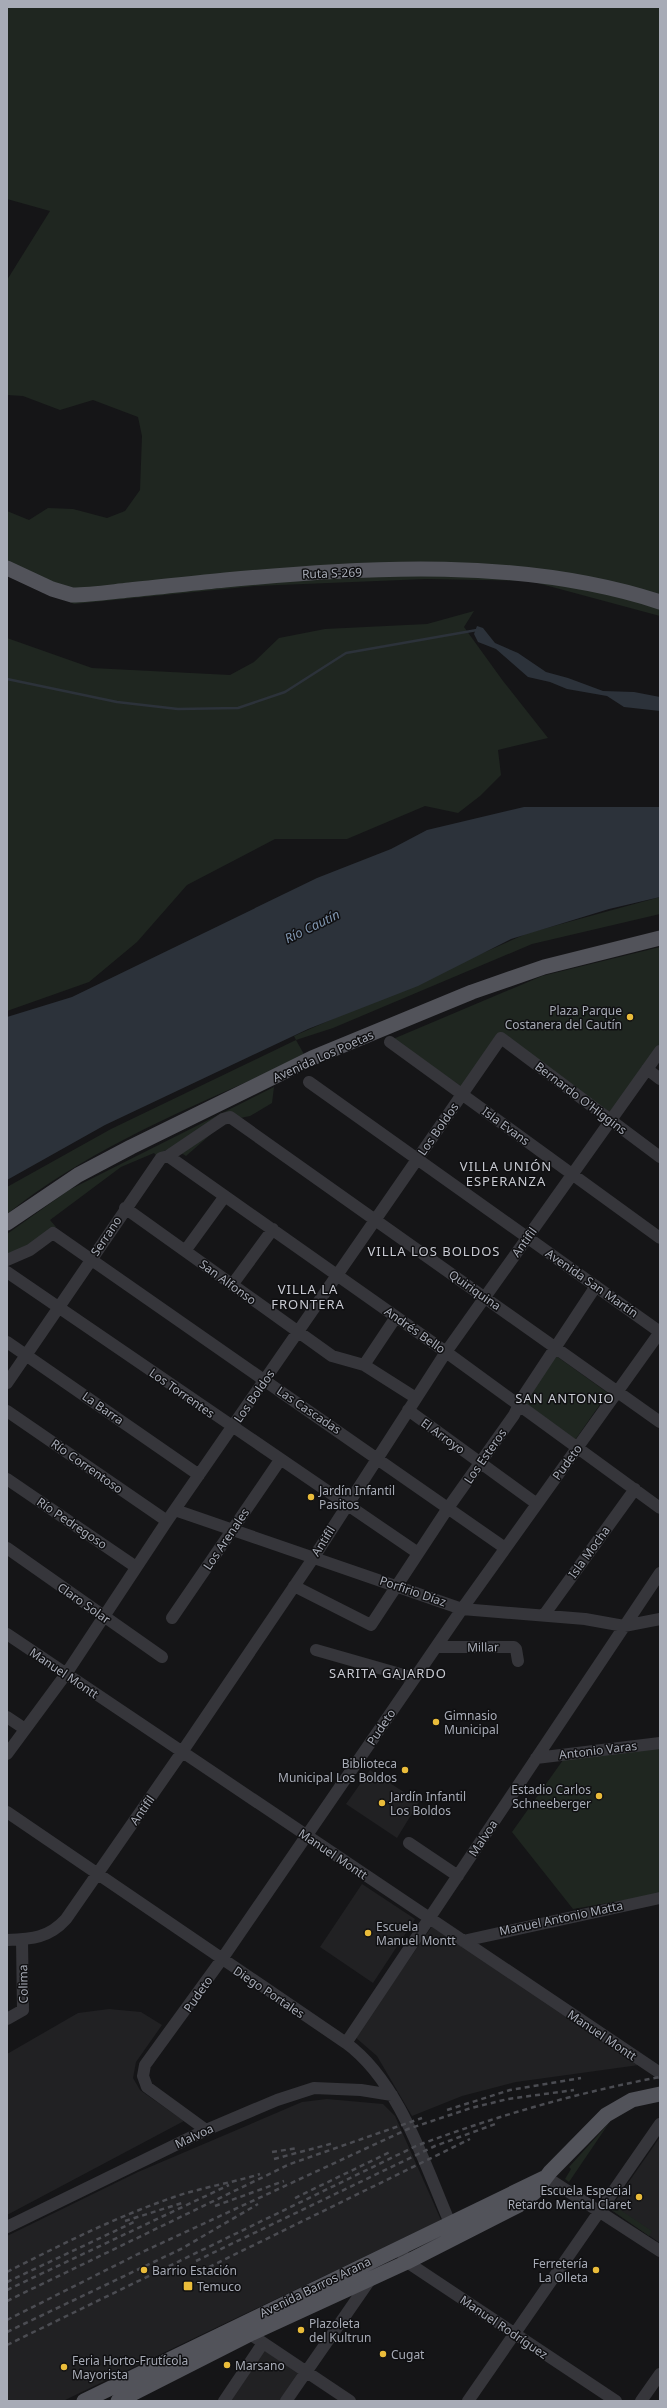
<svg xmlns="http://www.w3.org/2000/svg" width="667" height="2408" font-family="'Noto Sans',sans-serif">
  <style>
    .built { fill: #212123 }
    .green { fill: #1f2620 }
    .water { fill: #2c323a }
    .lines { fill: none; stroke-linecap: round; stroke-linejoin: round }
    .stream { stroke: #2c323a; stroke-width: 2.5 }
    .minor { stroke: #36363b; stroke-width: 12 }
    .major { stroke: #52535a; stroke-width: 15 }
    .rail { stroke: #4b4c52; stroke-width: 2.5; stroke-dasharray: 5 4; stroke-linecap: butt }
    .poi-dot { fill: #eabc3a; stroke: #101012; stroke-width: 1.5 }
    .labels { text-anchor: middle; dominant-baseline: central; stroke-width: 3; stroke-linejoin: round; paint-order: stroke }
    .street-label { font-size: 12px; fill: #a7abb6; stroke: #101012 }
    .poi-label { font-size: 12px; fill: #a7abb6; stroke: #101012; text-anchor: start }
    .water-label { font-size: 13px; font-style: italic; fill: #8096b0; stroke: #101012 }
    .neighbourhood-label { font-size: 13px; letter-spacing: 1px; fill: #c8cad2; stroke: #101012 }
  </style>
  <rect width="100%" height="100%" fill="#151517"/>
  <path class="built" d="M 370,1770 L 419,1802 L 397,1838 L 346,1804 Z
    M 362,1884 L 415,1919 L 373,1983 L 320,1947 Z
    M 433,1925 L 639,2065 L 516,2082 L 462,2096 L 412,2116 L 377,2056 L 355,2037 Z
    M 109,2009 L 141,2012 L 162,2025 L 136,2062 L 133,2078 L 140,2090 L 184,2121 L 7,2215 L 7,2054 L 78,2013 Z
    M 327,2099 L 383,2104 L 395,2116 L 441,2220 L 63,2401 L 7,2401 L 7,2236 L 138,2172 L 302,2102 Z
    M 660,2137 L 660,2243 L 610,2209 Z
    M 263,2349 L 302,2375 L 285,2401 L 228,2401 Z"/>
  <path class="green" d="M 7,7 L 660,7 L 660,616 L 530,581 L 426,579 L 255,586 L 74,604 L 7,573 L 7,511 L 29,520 L 48,508 L 73,509 L 107,518 L 125,511 L 140,490 L 142,436 L 138,417 L 93,400 L 60,410 L 23,396 L 7,395 L 7,280 L 50,211 L 7,199 Z
    M 474,611 L 464,627 L 503,681 L 548,738 L 498,750 L 501,775 L 480,796 L 458,813 L 425,806 L 347,839 L 275,839 L 187,885 L 137,942 L 89,982 L 7,1011 L 7,638 L 92,668 L 230,675 L 254,662 L 279,638 L 325,629 L 427,624 Z
    M 660,897 L 660,914 L 532,944 L 333,1028 L 296,1040 L 305,1056 C 203,1102 95,1144 7,1214 L 7,1187 L 111,1129 L 296,1040 L 294,1036 L 528,933 Z
    M 660,947 L 660,1047 L 612,1114 L 501,1035 L 465,1089 L 393,1039 L 542,976 Z
    M 274,1087 L 272,1103 L 250,1116 L 226,1121 L 186,1156 C 174,1148 168,1146 157,1156 L 154,1153 L 121,1167 L 50,1220 L 56,1227 L 7,1259 L 7,1234 L 69,1190 Z
    M 555,1355 L 608,1393 L 575,1440 L 521,1402 Z
    M 660,1748 L 660,1894 L 573,1909 L 512,1832 L 563,1760 Z
    M 609,2123 L 569,2182 L 565,2179 L 571,2169 L 569,2167 Z
    M 613,2205 L 652,2231 L 649,2236 L 610,2209 Z"/>
  <path class="water" d="M 477,626 L 483,628 L 495,643 L 518,653 L 546,672 L 568,678 L 603,691 L 634,692 L 660,697 L 660,711 L 624,707 L 607,696 L 567,689 L 550,682 L 528,677 L 496,649 L 478,642 L 474,634 Z
    M 524,807 L 660,807 L 660,897 L 609,909 L 511,939 L 418,986 L 308,1029 L 105,1125 L 7,1180 L 7,1017 L 72,997 L 317,878 L 391,849 L 427,830 Z"/>
  <g class="lines">
    <path class="stream" d="M 7,679 L 117,702 L 178,709 L 238,708 L 285,692 L 346,653 L 477,630"/>
    <path class="minor" d="M 390,1042 L 660,1238
      M 647,1069 L 660,1079
      M 309,1082 L 660,1332
      M 168,1156 L 446,1352 L 660,1508
      M 125,1208 L 332,1356 L 364,1365 L 416,1398
      M 185,1251 L 225,1196
      M 7,1260 L 30,1250 L 53,1233 L 505,1548
      M 7,1272 L 418,1553
      M 232,1285 L 273,1229
      M 7,1342 L 199,1475
      M 364,1365 L 396,1317
      M 7,1383 L 161,1158 L 168,1156 L 223,1119 L 230,1117 L 660,1422
      M 408,1410 L 537,1504
      M 7,1411 L 167,1521
      M 7,1479 L 136,1567
      M 175,1510 L 462,1609 L 585,1619 L 624,1626 L 660,1619
      M 7,1548 L 162,1657
      M 294,1586 L 371,1625 L 448,1508 L 514,1415 L 522,1398 L 596,1286
      M 544,1615 L 635,1489
      M 172,1618 L 280,1460
      M 7,1634 L 660,2073
      M 436,1647 L 514,1647 L 516,1649 L 518,1661
      M 316,1650 L 414,1678
      M 7,1717 L 25,1729
      M 7,1754 L 66,1674 L 167,1521 L 501,1038 L 660,1157
      M 536,1758 L 660,1743
      M 7,1812 L 346,2043 C 401,2083 426,2169 453,2230
      M 409,1843 L 458,1876
      M 7,1940 C 32,1939 49,1938 66,1919 L 182,1752 L 314,1557 L 446,1352 L 660,1051
      M 463,1941 L 660,1898
      M 7,2019 L 23,2010 L 22,1940
      M 346,2043 L 660,1573
      M 206,2130 L 147,2087 L 143,2076 L 145,2065 L 222,1959 L 462,1609 L 660,1332
      M 546,2177 L 660,2251
      M 7,2227 L 206,2130 L 277,2100 L 314,2088 L 361,2090 L 392,2095
      M 403,2255 L 407,2262 L 616,2401
      M 244,2330 L 350,2401
      M 224,2401 L 263,2343
      M 286,2401 L 372,2277
      M 468,2401 L 660,2124
      M 641,2401 L 660,2374"/>
    <path class="major" d="M 7,568 L 52,589 L 72,595 C 91,595 110,592 129,590 C 161,587 193,583 225,580 C 368,567 522,557 660,602
      M 7,1223 L 78,1175 L 131,1147 L 312,1058 L 472,992 L 544,967 L 660,938
      M 84,2401 L 544,2178
      M 118,2401 L 250,2334 L 407,2262 L 519,2205 L 534,2193 L 550,2172 L 606,2115 L 632,2100 L 660,2094"/>
    <path class="rail" d="M 447,2110 L 510,2090 L 581,2078
      M 272,2152 L 298,2148
      M 274,2159 L 334,2143
      M 295,2198 L 392,2151
      M 215,2206 L 284,2181
      M 125,2221 L 182,2203
      M 196,2261 L 435,2146 L 498,2123
      M 201,2271 L 470,2139
      M 7,2272 C 62,2244 116,2217 174,2197 C 203,2187 232,2183 260,2174
      M 7,2282 L 134,2222
      M 7,2290 L 229,2185
      M 7,2301 L 290,2164 L 422,2118
      M 7,2320 L 138,2254 L 408,2129 L 471,2108 L 508,2099 L 574,2090
      M 7,2332 L 181,2249 L 258,2204
      M 7,2345 L 416,2146 C 496,2116 576,2093 660,2077"/>
  </g>
  <g class="poi-dot">
    <circle cx="630" cy="1017" r="4"/>
    <circle cx="311" cy="1497" r="4"/>
    <circle cx="436" cy="1722" r="4"/>
    <circle cx="405" cy="1770" r="4"/>
    <circle cx="599" cy="1796" r="4"/>
    <circle cx="382" cy="1803" r="4"/>
    <circle cx="368" cy="1933" r="4"/>
    <circle cx="639" cy="2197" r="4"/>
    <circle cx="144" cy="2270" r="4"/>
    <circle cx="596" cy="2270" r="4"/>
    <rect x="183" y="2281" width="10" height="10" rx="2"/>
    <circle cx="301" cy="2330" r="4"/>
    <circle cx="383" cy="2354" r="4"/>
    <circle cx="227" cy="2365" r="4"/>
    <circle cx="64" cy="2367" r="4"/>
  </g>
  <g class="labels">
    <g class="street-label">
      <text transform="translate(332 573) rotate(-2)">Ruta S-269</text>
      <text transform="translate(323 1056) rotate(-24)">Avenida Los Poetas</text>
      <text transform="translate(581 1098) rotate(37)">Bernardo O'Higgins</text>
      <text transform="translate(506 1126) rotate(36)">Isla Evans</text>
      <text transform="translate(438 1129) rotate(-55)">Los Boldos</text>
      <text transform="translate(106 1236) rotate(-56)">Serrano</text>
      <text transform="translate(524 1242) rotate(-54)">Antifil</text>
      <text transform="translate(228 1282) rotate(36)">San Alfonso</text>
      <text transform="translate(592 1283) rotate(35)">Avenida San Martín</text>
      <text transform="translate(475 1290) rotate(35)">Quiriquina</text>
      <text transform="translate(415 1330) rotate(35)">Andrés Bello</text>
      <text transform="translate(182 1393) rotate(35)">Los Torrentes</text>
      <text transform="translate(254 1396) rotate(-55)">Los Boldos</text>
      <text transform="translate(103 1408) rotate(35)">La Barra</text>
      <text transform="translate(309 1410) rotate(34)">Las Cascadas</text>
      <text transform="translate(443 1436) rotate(36)">El Arroyo</text>
      <text transform="translate(485 1456) rotate(-55)">Los Esteros</text>
      <text transform="translate(567 1462) rotate(-54)">Pudeto</text>
      <text transform="translate(87 1466) rotate(35)">Río Correntoso</text>
      <text transform="translate(72 1523) rotate(34)">Río Pedregoso</text>
      <text transform="translate(226 1539) rotate(-56)">Los Arenales</text>
      <text transform="translate(323 1541) rotate(-58)">Antifil</text>
      <text transform="translate(589 1552) rotate(-54)">Isla Mocha</text>
      <text transform="translate(413 1591) rotate(19)">Porfirio Díaz</text>
      <text transform="translate(84 1603) rotate(35)">Claro Solar</text>
      <text transform="translate(483 1647) rotate(-1)">Millar</text>
      <text transform="translate(64 1673) rotate(34)">Manuel Montt</text>
      <text transform="translate(381 1727) rotate(-56)">Pudeto</text>
      <text transform="translate(598 1750) rotate(-7)">Antonio Varas</text>
      <text transform="translate(142 1810) rotate(-55)">Antifil</text>
      <text transform="translate(483 1838) rotate(-56)">Malvoa</text>
      <text transform="translate(333 1854) rotate(34)">Manuel Montt</text>
      <text transform="translate(561 1918) rotate(-12)">Manuel Antonio Matta</text>
      <text transform="translate(23 1984) rotate(-91)">Colima</text>
      <text transform="translate(269 1992) rotate(34)">Diego Portales</text>
      <text transform="translate(198 1994) rotate(-55)">Pudeto</text>
      <text transform="translate(602 2035) rotate(34)">Manuel Montt</text>
      <text transform="translate(194 2136) rotate(-25)">Malvoa</text>
      <text transform="translate(315 2287) rotate(-26)">Avenida Barros Arana</text>
      <text transform="translate(504 2327) rotate(34)">Manuel Rodríguez</text>
    </g>
    <g class="poi-label">
      <text x="622" y="1010" text-anchor="end">Plaza Parque<tspan x="622" dy="14">Costanera del Cautín</tspan></text>
      <text x="319" y="1490">Jardín Infantil<tspan x="319" dy="14">Pasitos</tspan></text>
      <text x="444" y="1715">Gimnasio<tspan x="444" dy="14">Municipal</tspan></text>
      <text x="397" y="1763" text-anchor="end">Biblioteca<tspan x="397" dy="14">Municipal Los Boldos</tspan></text>
      <text x="591" y="1789" text-anchor="end">Estadio Carlos<tspan x="591" dy="14">Schneeberger</tspan></text>
      <text x="390" y="1796">Jardín Infantil<tspan x="390" dy="14">Los Boldos</tspan></text>
      <text x="376" y="1926">Escuela<tspan x="376" dy="14">Manuel Montt</tspan></text>
      <text x="631" y="2190" text-anchor="end">Escuela Especial<tspan x="631" dy="14">Retardo Mental Claret</tspan></text>
      <text x="588" y="2263" text-anchor="end">Ferretería<tspan x="588" dy="14">La Olleta</tspan></text>
      <text x="152" y="2270">Barrio Estación</text>
      <text x="197" y="2286">Temuco</text>
      <text x="309" y="2323">Plazoleta<tspan x="309" dy="14">del Kultrun</tspan></text>
      <text x="391" y="2354">Cugat</text>
      <text x="72" y="2360">Feria Horto-Frutícola<tspan x="72" dy="14">Mayorista</tspan></text>
      <text x="235" y="2365">Marsano</text>
    </g>
    <g class="water-label">
      <text transform="translate(312 926) rotate(-26)">Río Cautín</text>
    </g>
    <g class="neighbourhood-label">
      <text x="506" y="1166">VILLA UNIÓN<tspan x="506" dy="15">ESPERANZA</tspan></text>
      <text x="434" y="1251">VILLA LOS BOLDOS</text>
      <text x="308" y="1289">VILLA LA<tspan x="308" dy="15">FRONTERA</tspan></text>
      <text x="565" y="1398">SAN ANTONIO</text>
      <text x="388" y="1673">SARITA GAJARDO</text>
    </g>
  </g>
  <rect width="667" height="2408" fill="none" stroke="#a7abb6" stroke-width="16"/>
</svg>
